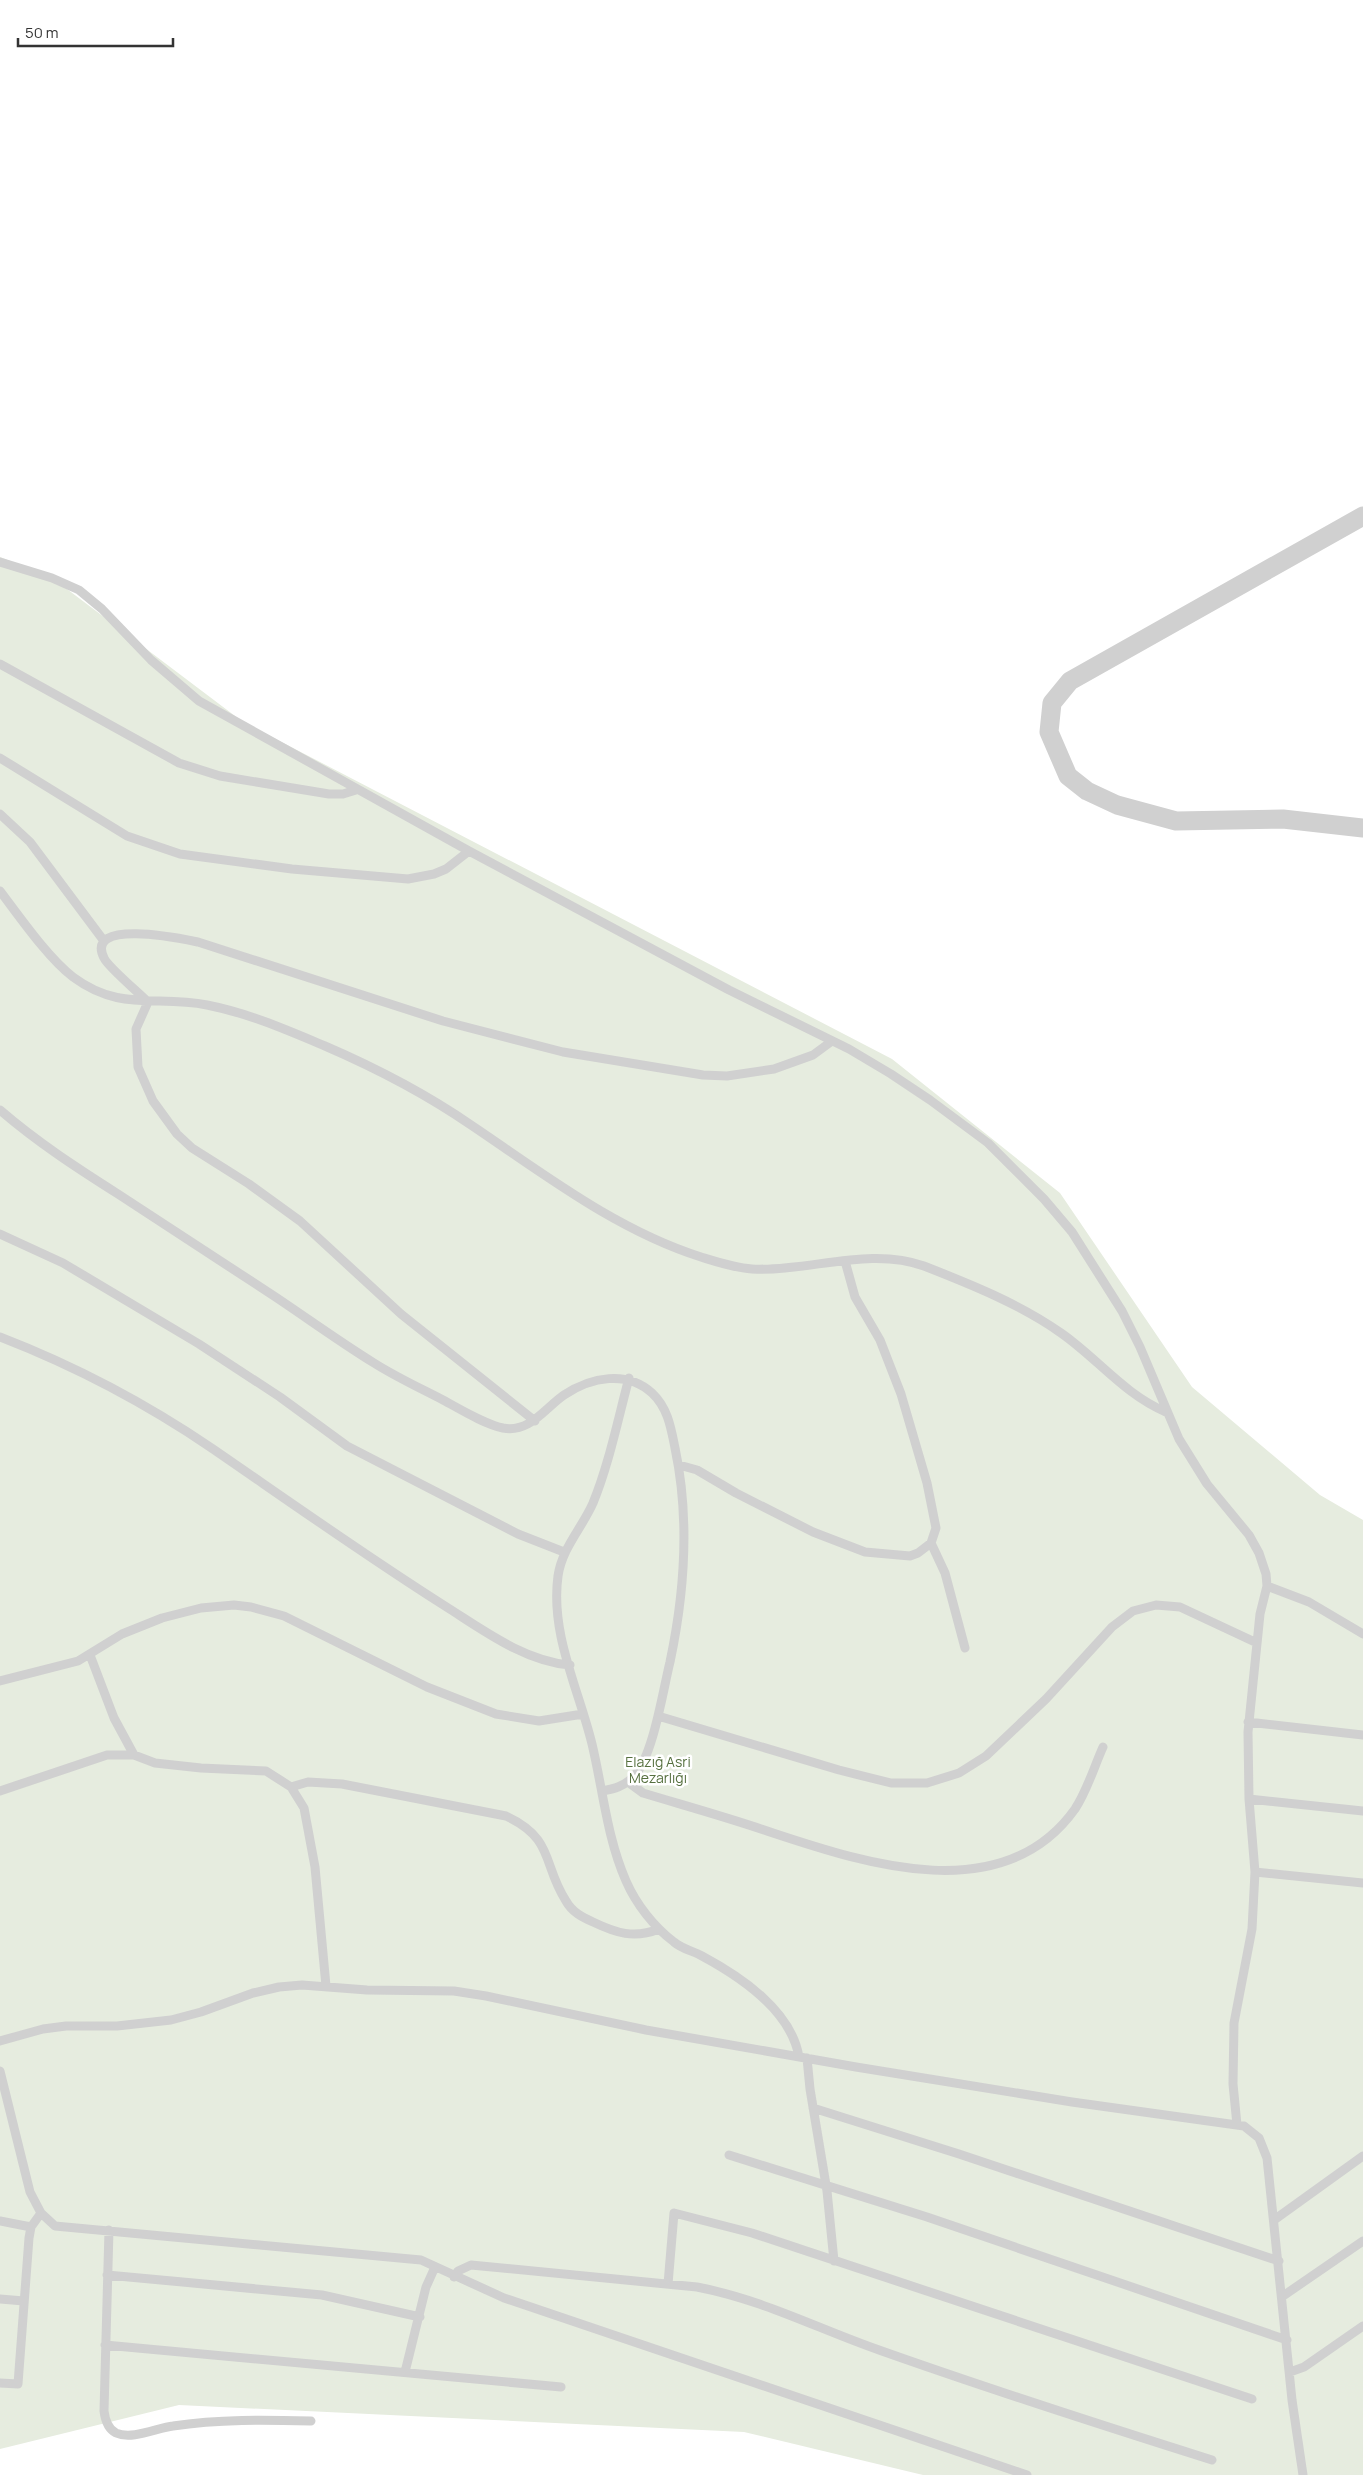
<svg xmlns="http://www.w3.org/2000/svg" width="1363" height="2475" font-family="Manrope,sans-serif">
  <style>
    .green { fill: #e6ecdf }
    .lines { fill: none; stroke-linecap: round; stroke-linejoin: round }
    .lane { stroke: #d0d0d0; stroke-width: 9 }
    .street { stroke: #d0d0d0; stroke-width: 19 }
    .labels { text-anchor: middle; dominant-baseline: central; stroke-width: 5; stroke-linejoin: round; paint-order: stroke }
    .park-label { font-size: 14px; fill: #56703f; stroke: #fff }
  </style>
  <rect width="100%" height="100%" fill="#fff"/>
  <path class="green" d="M 0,557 L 51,577 L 243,722 L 892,1059 L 1060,1193 L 1192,1387 L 1320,1495 L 1363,1520 L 1363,2475 L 923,2475 L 744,2432 L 179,2405 L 0,2449 Z"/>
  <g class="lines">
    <path class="lane" d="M 0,562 L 52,578 L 79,590 L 102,609 L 151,660 L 199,701 L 469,851 L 729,990 L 849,1049 L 891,1074 L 930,1100 L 988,1143 L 1044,1199 L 1072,1232 L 1122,1311 L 1140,1347 L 1179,1439 L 1207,1484 L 1249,1535 L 1259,1553 L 1266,1574 L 1267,1586 L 1260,1614 L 1248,1732 L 1249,1799 L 1255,1872 L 1252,1929 L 1234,2023 L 1233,2084 L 1237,2125
      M 0,664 L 179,763 L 220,776 L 329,794 L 343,794 L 356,790
      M 0,758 L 127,836 L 180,854 L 292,869 L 408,879 L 434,874 L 446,869 L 469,851
      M 0,814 L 30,842 L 104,941
      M 0,891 C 19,916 48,958 73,977 C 120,1012 156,995 207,1005 C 248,1013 287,1030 325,1046 C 376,1068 426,1094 471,1125 C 544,1174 616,1230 701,1257 C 717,1262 735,1268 752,1269 C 808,1272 870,1246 924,1266 C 970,1284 1020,1304 1061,1333 C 1097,1358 1125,1395 1166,1412
      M 0,1110 C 37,1142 77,1168 118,1194 C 170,1228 222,1262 274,1296 C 307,1318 340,1342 374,1363 C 396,1377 420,1388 443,1400 C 460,1409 484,1424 503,1428 C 530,1433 545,1408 564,1395 C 591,1377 627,1370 652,1393 C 668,1408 671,1428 675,1448 C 690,1519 685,1591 670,1662 C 663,1690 653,1757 634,1776 C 625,1786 614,1789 602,1791
      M 0,1234 L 63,1263 L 199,1344 L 280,1397 L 347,1446 L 518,1534 L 564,1552
      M 0,1337 C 75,1366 147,1404 213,1449 C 290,1502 366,1556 445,1606 C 483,1630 524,1661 570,1665
      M 629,1378 C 618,1419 609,1464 593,1503 C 582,1528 562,1548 558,1576 C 550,1634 579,1690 592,1744 C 603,1790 607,1838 626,1881 C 636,1904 654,1927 674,1942 C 682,1949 693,1951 702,1956 C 741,1977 791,2010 799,2057
      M 535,1421 L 401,1314 L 300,1221 L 249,1184 L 192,1148 L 177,1134 L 153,1101 L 138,1067 L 136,1029 L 148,1002 C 138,992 108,967 104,958 C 84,918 183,939 198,942 L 443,1021 L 563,1052 L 703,1075 L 727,1076 L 774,1069 L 813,1055 L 832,1041
      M 679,1465 L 697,1470 L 736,1493 L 813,1532 L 865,1552 L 910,1556 L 918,1553 L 931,1543 L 936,1528 L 927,1483 L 901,1394 L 880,1340 L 855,1297 L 845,1261
      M 931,1543 L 945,1573 L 965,1648
      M 1267,1586 L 1309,1602 L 1363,1634
      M 90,1655 L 114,1718 L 134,1755
      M 0,1681 L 78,1661 L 122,1634 L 162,1618 L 201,1608 L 234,1605 L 251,1607 L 284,1616 L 427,1687 L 496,1714 L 539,1721 L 583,1714
      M 658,1716 L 839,1770 L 891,1783 L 927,1783 L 959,1773 L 986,1756 L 1046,1699 L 1112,1627 L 1133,1611 L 1156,1605 L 1180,1607 L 1257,1643
      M 1248,1722 L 1363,1735
      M 628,1782 L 643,1793 C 686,1806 730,1818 773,1833 C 867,1864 1004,1909 1075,1809 C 1087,1791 1094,1767 1103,1747
      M 291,1787 L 308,1782 L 342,1784 L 506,1816 C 555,1839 542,1864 566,1901 C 572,1912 582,1917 593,1922 C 616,1933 634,1939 659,1929
      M 0,1791 L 107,1755 L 134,1755 L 155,1763 L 201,1768 L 266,1771 L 291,1787 L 304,1808 L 315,1867 L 326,1986
      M 1249,1799 L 1363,1811
      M 1255,1872 L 1363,1883
      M 0,2041 L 43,2029 L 66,2026 L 117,2026 L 171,2020 L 201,2012 L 253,1993 L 279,1987 L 302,1985 L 367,1990 L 454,1991 L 486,1996 L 646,2030 L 856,2067 L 1072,2102 L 1244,2126 L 1259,2138 L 1267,2158 L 1292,2400 L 1303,2475
      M 807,2058 L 810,2089 L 827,2191 L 834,2261
      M 0,2071 L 30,2192 L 41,2213 L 55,2226 L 421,2260 L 504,2298 L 1027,2475
      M 813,2108 L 959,2154 L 1279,2261
      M 729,2155 L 927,2217 L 1287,2340
      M 1274,2220 L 1363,2156
      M 0,2221 L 31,2227
      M 109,2230 L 104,2411 C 105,2419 108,2429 116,2433 C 132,2440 157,2428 173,2426 C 219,2419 265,2420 311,2421
      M 107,2275 L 322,2295 L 420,2317
      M 454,2277 L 458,2271 L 471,2265 L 697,2287 C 764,2300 816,2328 879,2350 C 989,2389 1101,2425 1212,2460
      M 668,2284 L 674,2213 L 752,2233 L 1252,2399
      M 1283,2296 L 1363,2241
      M 0,2299 L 24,2301
      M 105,2345 L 561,2387
      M 405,2372 L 426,2287 L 435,2267
      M 1290,2372 L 1304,2367 L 1363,2326
      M 0,2383 L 18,2384 L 29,2238 L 31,2227 L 41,2213"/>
    <path class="street" d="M 1363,516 L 1070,681 L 1052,703 L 1049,732 L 1068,776 L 1087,791 L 1117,805 L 1176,821 L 1283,819 L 1363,828"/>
  </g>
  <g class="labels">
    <g class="park-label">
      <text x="658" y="1761">Elazığ Asri<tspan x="658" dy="16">Mezarlığı</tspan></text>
    </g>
  </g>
  <path d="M18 38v8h155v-8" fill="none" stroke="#333333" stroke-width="2.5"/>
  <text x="25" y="38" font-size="15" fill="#333333" stroke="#ffffff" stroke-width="4" paint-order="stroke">50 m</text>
</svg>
